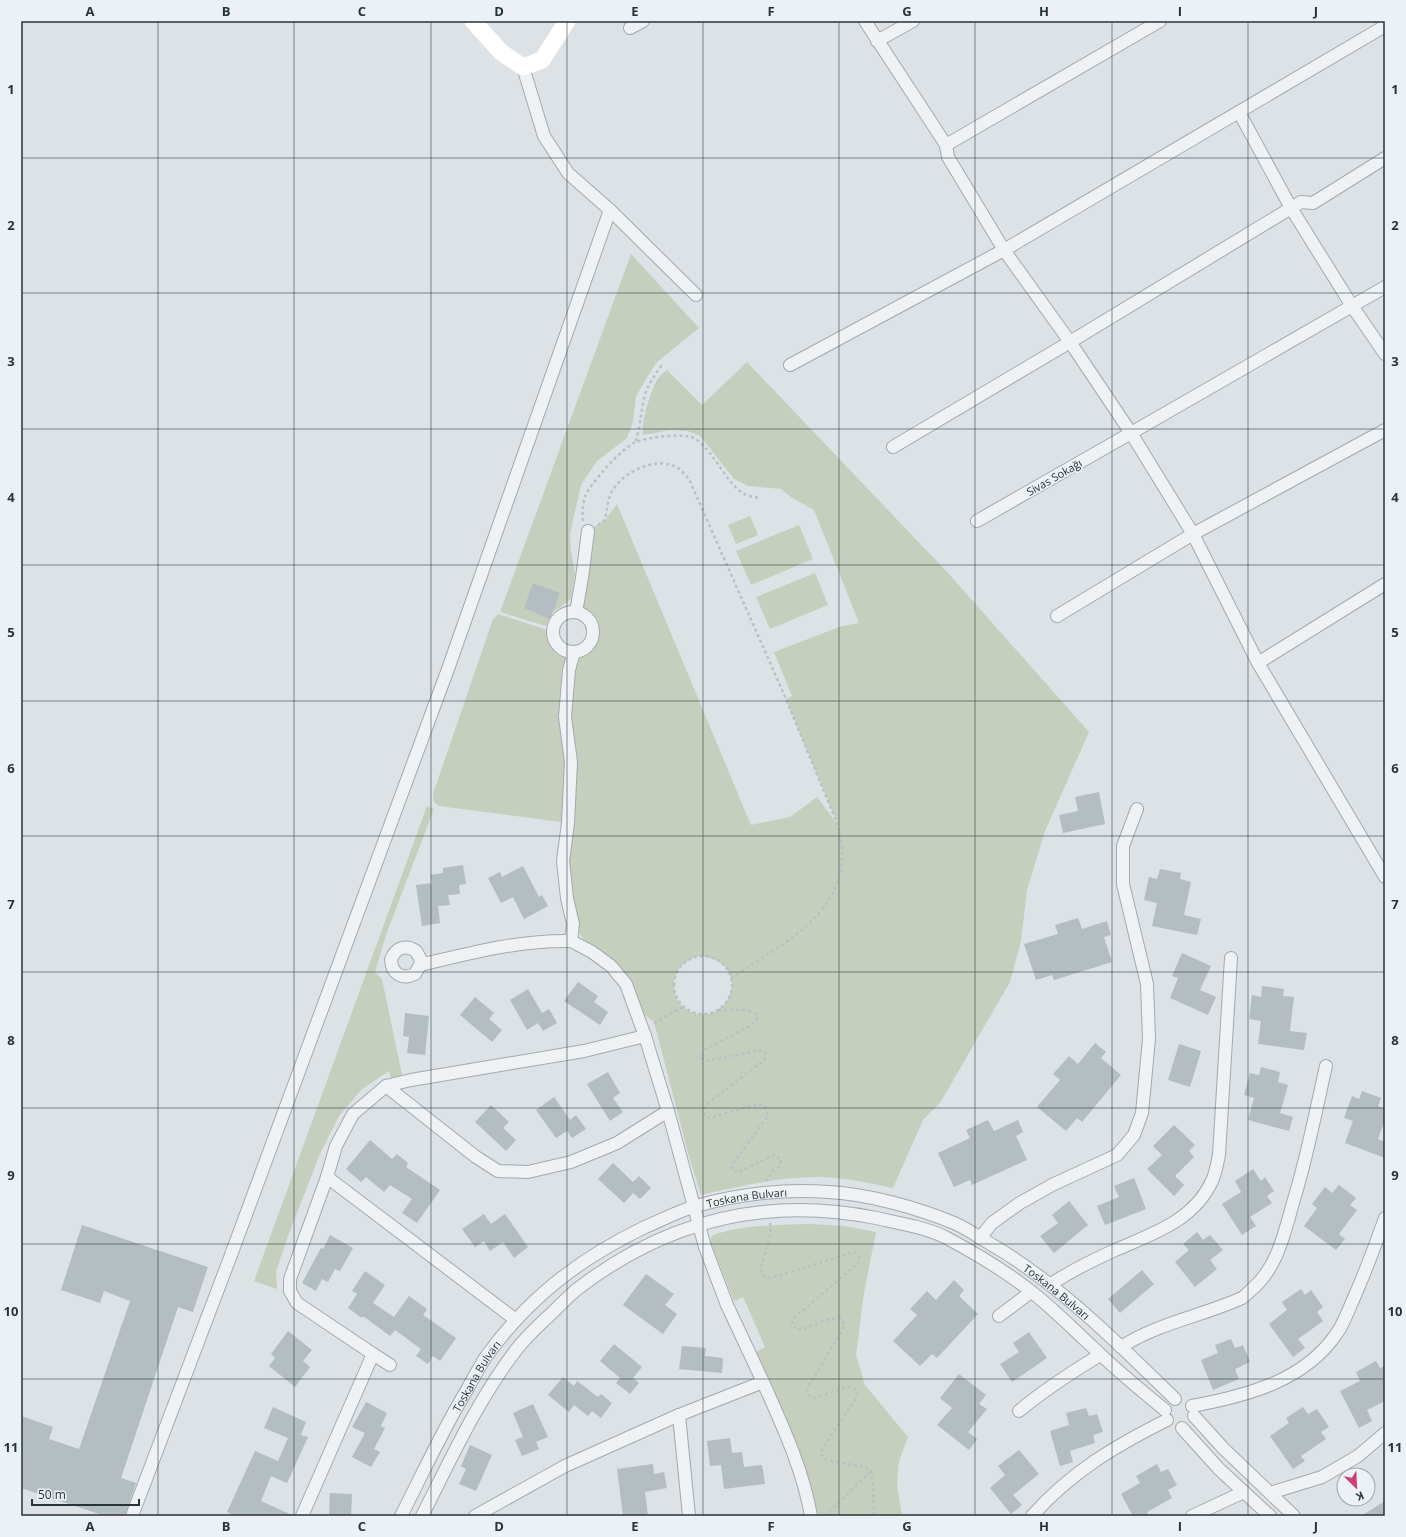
<svg xmlns="http://www.w3.org/2000/svg" width="1406" height="1537" font-family="'Open Sans',sans-serif">
  <style>
    .green { fill: #c6cfbd; fill-rule: evenodd }
    .building { fill: #b3bdc2 }
    .lines { fill: none; stroke-linecap: round; stroke-linejoin: round }
    .street-casing { stroke: #a2aaaf; stroke-width: 14 }
    .path { stroke: #bac0c4; stroke-width: 2.5; stroke-dasharray: 3 3; stroke-linecap: butt }
    .street { stroke: #eef2f4; stroke-width: 12 }
    .secondary { stroke: #fff; stroke-width: 17 }
    .grid { fill: none; stroke: #26333b; stroke-width: 1; stroke-opacity: 0.55 }
    .labels { text-anchor: middle; dominant-baseline: central; stroke-width: 3.5; stroke-linejoin: round; paint-order: stroke }
    .street-label { font-size: 11px; fill: #26333b; stroke: #ebf1f4 }
    .neatline { fill: none; stroke: #26333b; stroke-width: 1.5 }
    .grid-label { font-size: 13px; text-anchor: middle; font-weight: bold; fill: #26333b }
  </style>
  <rect width="100%" height="100%" fill="#dce2e6"/>
  <path class="green" d="M 631,254 L 699,328 L 656,363 L 636,396 L 633,422 L 627,438 L 597,461 L 581,485 L 570,534 L 571,551 L 575,574 L 571,599 L 552,613 L 546,626 L 500,612 Z
    M 747,362 L 948,573 L 1089,732 L 1045,831 L 1027,890 L 1021,941 L 1010,982 L 940,1103 L 923,1120 L 893,1188 C 870,1183 846,1178 823,1177 C 782,1176 741,1186 701,1195 L 688,1153 L 654,1022 L 635,1007 L 626,984 L 592,952 L 573,924 L 567,898 L 568,823 L 439,806 L 434,802 L 433,794 L 493,619 L 498,614 L 548,630 C 549,638 551,646 557,651 C 561,655 564,656 567,660 C 569,658 571,654 573,653 C 578,650 583,650 587,646 C 600,633 591,617 576,612 L 588,531 L 605,520 L 617,504 L 751,825 L 790,817 L 817,797 L 838,825 L 786,699 L 792,696 L 774,652 L 842,626 L 859,623 L 814,510 L 792,498 L 781,489 L 748,486 L 734,479 L 700,436 L 688,431 L 671,430 L 643,435 C 641,422 650,394 656,382 C 658,377 663,373 667,370 L 702,405 ZM 698,956 C 718,957 736,969 731,991 C 729,1000 723,1008 714,1012 C 679,1027 652,972 698,956 Z
    M 750,516 L 758,535 L 736,544 L 728,525 Z
    M 799,525 L 813,559 L 751,585 L 736,551 Z
    M 815,573 L 828,605 L 770,629 L 756,597 Z
    M 427,806 L 434,809 L 386,935 L 375,972 L 382,979 L 402,1075 L 391,1078 L 389,1071 L 362,1089 L 339,1116 L 320,1154 L 288,1236 L 276,1271 L 277,1289 L 254,1281 Z
    M 809,1224 L 844,1226 L 876,1232 L 864,1293 L 856,1355 L 865,1385 L 908,1437 L 899,1461 L 897,1484 L 902,1516 L 818,1516 L 793,1439 L 779,1401 L 756,1352 L 765,1347 L 743,1297 L 734,1301 L 710,1241 L 713,1235 C 743,1225 778,1225 809,1224 Z"/>
  <path class="building" d="M 533,583 L 560,593 L 550,619 L 524,608 Z
    M 1099,792 L 1105,824 L 1063,833 L 1059,815 L 1078,811 L 1075,797 Z
    M 463,865 L 466,884 L 459,885 L 460,894 L 448,895 L 450,905 L 438,906 L 440,923 L 422,926 L 416,885 L 432,883 L 430,875 L 443,873 L 443,868 Z
    M 523,866 L 539,897 L 542,895 L 548,906 L 524,919 L 513,897 L 501,903 L 488,878 L 500,872 L 502,877 Z
    M 1160,869 L 1181,873 L 1180,879 L 1191,882 L 1184,915 L 1201,919 L 1197,935 L 1152,926 L 1157,903 L 1144,900 L 1149,877 L 1157,879 Z
    M 1078,918 L 1082,929 L 1107,921 L 1111,935 L 1104,937 L 1112,962 L 1054,980 L 1052,975 L 1036,980 L 1024,944 L 1058,934 L 1055,925 Z
    M 1182,953 L 1211,966 L 1200,990 L 1216,997 L 1208,1015 L 1170,998 L 1178,978 L 1172,976 Z
    M 578,982 L 598,996 L 594,1002 L 608,1012 L 600,1025 L 564,1001 Z
    M 1262,986 L 1284,989 L 1283,996 L 1294,997 L 1290,1031 L 1307,1033 L 1304,1050 L 1258,1044 L 1261,1021 L 1249,1019 L 1252,995 L 1261,997 Z
    M 528,989 L 542,1013 L 549,1009 L 557,1023 L 543,1031 L 538,1023 L 527,1030 L 510,1000 Z
    M 475,997 L 494,1013 L 489,1019 L 502,1030 L 492,1042 L 460,1015 Z
    M 405,1013 L 429,1016 L 425,1055 L 407,1053 L 409,1037 L 403,1036 Z
    M 1095,1043 L 1106,1052 L 1101,1058 L 1121,1075 L 1082,1122 L 1077,1118 L 1066,1131 L 1037,1107 L 1060,1080 L 1053,1074 L 1069,1056 L 1078,1064 Z
    M 1179,1044 L 1201,1051 L 1190,1087 L 1168,1080 Z
    M 1261,1067 L 1280,1072 L 1278,1082 L 1288,1085 L 1280,1113 L 1293,1117 L 1289,1131 L 1248,1120 L 1254,1098 L 1244,1095 L 1250,1073 L 1259,1075 Z
    M 608,1072 L 620,1093 L 613,1098 L 623,1112 L 610,1121 L 587,1084 Z
    M 1362,1091 L 1381,1098 L 1378,1106 L 1385,1109 L 1385,1119 L 1378,1139 L 1385,1142 L 1385,1158 L 1345,1143 L 1353,1121 L 1344,1118 L 1352,1096 L 1359,1099 Z
    M 554,1097 L 570,1120 L 576,1115 L 586,1129 L 572,1138 L 567,1131 L 556,1138 L 536,1110 Z
    M 491,1105 L 509,1122 L 503,1128 L 516,1140 L 506,1151 L 475,1122 Z
    M 988,1120 L 994,1131 L 1018,1120 L 1023,1132 L 1016,1136 L 1027,1160 L 972,1185 L 970,1180 L 954,1187 L 938,1153 L 970,1138 L 966,1130 Z
    M 1174,1125 L 1195,1145 L 1189,1151 L 1194,1157 L 1175,1176 L 1184,1185 L 1174,1196 L 1147,1169 L 1162,1155 L 1153,1146 Z
    M 370,1140 L 392,1159 L 397,1154 L 408,1163 L 406,1167 L 440,1190 L 417,1223 L 402,1213 L 412,1199 L 390,1185 L 384,1192 L 366,1177 L 361,1182 L 346,1169 Z
    M 613,1163 L 633,1182 L 639,1176 L 651,1188 L 640,1199 L 633,1193 L 624,1203 L 598,1179 Z
    M 1253,1169 L 1261,1181 L 1265,1177 L 1274,1191 L 1267,1196 L 1272,1203 L 1250,1217 L 1256,1226 L 1242,1235 L 1222,1204 L 1241,1192 L 1235,1181 Z
    M 1134,1178 L 1146,1209 L 1105,1225 L 1097,1206 L 1119,1197 L 1114,1186 Z
    M 1339,1185 L 1356,1198 L 1350,1205 L 1357,1210 L 1339,1234 L 1345,1239 L 1336,1250 L 1304,1226 L 1317,1208 L 1312,1204 L 1325,1187 L 1332,1193 Z
    M 1069,1201 L 1088,1225 L 1054,1253 L 1040,1236 L 1058,1223 L 1052,1215 Z
    M 484,1214 L 491,1224 L 505,1214 L 528,1247 L 514,1258 L 503,1242 L 490,1251 L 484,1241 L 475,1247 L 462,1229 Z
    M 82,1225 L 208,1267 L 193,1312 L 178,1307 L 121,1478 L 136,1483 L 125,1516 L 105,1516 L 21,1488 L 21,1416 L 53,1427 L 49,1439 L 79,1449 L 130,1301 L 104,1291 L 100,1303 L 61,1290 Z
    M 1197,1232 L 1203,1240 L 1210,1235 L 1223,1250 L 1210,1260 L 1217,1269 L 1195,1287 L 1175,1262 L 1189,1250 L 1183,1244 Z
    M 330,1235 L 353,1248 L 340,1271 L 335,1269 L 328,1282 L 322,1279 L 316,1291 L 302,1283 L 321,1248 L 323,1249 Z
    M 1142,1270 L 1154,1284 L 1120,1313 L 1108,1299 Z
    M 365,1271 L 385,1285 L 373,1303 L 394,1317 L 409,1296 L 427,1309 L 423,1315 L 456,1338 L 440,1361 L 433,1356 L 428,1364 L 416,1356 L 421,1349 L 395,1330 L 390,1336 L 363,1316 L 362,1318 L 348,1308 L 357,1294 L 352,1291 Z
    M 646,1274 L 674,1294 L 665,1305 L 677,1314 L 663,1334 L 623,1305 Z
    M 954,1280 L 964,1290 L 959,1296 L 978,1314 L 937,1358 L 932,1354 L 920,1366 L 893,1341 L 917,1315 L 910,1309 L 927,1291 L 936,1300 Z
    M 1301,1289 L 1305,1295 L 1311,1290 L 1323,1307 L 1317,1312 L 1323,1321 L 1298,1339 L 1305,1348 L 1293,1357 L 1269,1324 L 1287,1310 L 1282,1302 Z
    M 288,1331 L 312,1350 L 303,1361 L 310,1367 L 295,1387 L 269,1366 L 275,1358 L 271,1354 Z
    M 1029,1332 L 1047,1358 L 1012,1382 L 1000,1364 L 1019,1352 L 1013,1343 Z
    M 1231,1339 L 1235,1348 L 1243,1345 L 1250,1362 L 1235,1369 L 1239,1379 L 1213,1390 L 1201,1360 L 1218,1353 L 1215,1345 Z
    M 614,1344 L 642,1367 L 633,1378 L 639,1383 L 630,1394 L 616,1383 L 620,1378 L 600,1361 Z
    M 682,1346 L 706,1348 L 705,1356 L 723,1358 L 722,1373 L 679,1369 Z
    M 1376,1361 L 1380,1368 L 1385,1366 L 1385,1401 L 1367,1410 L 1372,1421 L 1359,1428 L 1340,1391 L 1360,1381 L 1356,1372 Z
    M 959,1374 L 986,1395 L 979,1404 L 987,1409 L 968,1432 L 977,1439 L 969,1450 L 937,1425 L 952,1408 L 940,1398 Z
    M 563,1377 L 574,1386 L 577,1381 L 598,1397 L 601,1394 L 612,1403 L 601,1418 L 592,1411 L 588,1416 L 574,1405 L 569,1412 L 548,1395 Z
    M 366,1402 L 387,1413 L 381,1426 L 385,1428 L 374,1449 L 380,1452 L 371,1467 L 352,1457 L 365,1433 L 352,1427 Z
    M 533,1404 L 548,1437 L 536,1442 L 539,1449 L 522,1456 L 515,1440 L 523,1437 L 513,1413 Z
    M 273,1407 L 306,1422 L 301,1435 L 308,1437 L 287,1483 L 271,1476 L 261,1501 L 294,1516 L 236,1516 L 227,1512 L 255,1451 L 278,1461 L 288,1438 L 264,1428 Z
    M 1303,1407 L 1308,1414 L 1317,1409 L 1329,1427 L 1321,1432 L 1326,1439 L 1301,1456 L 1305,1461 L 1293,1469 L 1270,1436 L 1289,1423 L 1286,1418 Z
    M 1086,1408 L 1089,1416 L 1097,1414 L 1103,1432 L 1093,1435 L 1095,1443 L 1070,1451 L 1073,1462 L 1060,1466 L 1050,1431 L 1069,1425 L 1066,1413 Z
    M 730,1438 L 732,1453 L 742,1452 L 744,1467 L 762,1465 L 765,1484 L 724,1489 L 721,1465 L 710,1466 L 707,1441 Z
    M 470,1445 L 492,1455 L 476,1491 L 459,1484 L 466,1469 L 461,1466 Z
    M 1019,1450 L 1039,1474 L 1013,1495 L 1022,1505 L 1011,1514 L 990,1488 L 1005,1475 L 998,1466 Z
    M 653,1464 L 654,1474 L 664,1472 L 667,1488 L 645,1492 L 648,1516 L 623,1516 L 617,1469 Z
    M 1157,1464 L 1161,1472 L 1168,1469 L 1177,1485 L 1168,1490 L 1172,1498 L 1147,1512 L 1149,1516 L 1133,1516 L 1121,1494 L 1140,1483 L 1136,1476 Z
    M 330,1493 L 352,1494 L 351,1516 L 329,1516 Z
    M 1385,1501 L 1385,1516 L 1361,1516 Z"/>
  <g class="lines">
    <defs>
      <g id="street">
        <path d="M 865,21 L 946,145 L 948,157 L 1004,250 L 1070,342 L 1301,202 L 1313,203 L 1385,158"/>
        <path d="M 630,28 L 643,21"/>
        <path d="M 877,41 L 913,21"/>
        <path d="M 523,67 L 544,136 L 568,173 L 610,210 L 696,295"/>
        <path d="M 1239,112 L 1291,208 L 1352,306 L 1385,287"/>
        <path d="M 946,145 L 1160,21"/>
        <path d="M 790,365 L 1004,250 L 1385,26"/>
        <path d="M 1385,430 L 1193,534 L 1258,663 L 1385,584"/>
        <path d="M 893,447 L 1070,342 L 1131,433 L 977,521"/>
        <circle cx="573" cy="632" r="20"/>
        <path d="M 576,612 L 582,578 L 588,531"/>
        <path d="M 1057,616 L 1193,534 L 1131,433 L 1352,306 L 1385,354"/>
        <path d="M 574,652 L 569,670 L 565,717 L 571,762 L 568,823 L 563,861 L 567,898 L 573,924 L 571,941 L 592,952 L 611,966 L 626,984 L 645,1036 L 668,1111 L 705,1247 L 727,1305 L 763,1382 L 679,1415 L 689,1516"/>
        <path d="M 1258,663 L 1385,877"/>
        <path d="M 420,965 L 415,974 C 402,980 392,974 391,960 C 395,948 405,944 416,951 L 421,960 L 420,965 C 471,953 518,940 571,941"/>
        <path d="M 386,1086 L 411,1080 L 584,1051 L 645,1036"/>
        <path d="M 327,1177 L 336,1146 L 353,1114 L 386,1086 L 476,1157 L 498,1171 L 528,1172 L 571,1162 L 617,1143 L 668,1111"/>
        <path d="M 980,1238 L 992,1223 L 1020,1203 L 1052,1185 L 1117,1155 L 1134,1135 L 1142,1113 L 1149,1039 L 1147,984 L 1123,884 L 1123,846 L 1137,809"/>
        <path d="M 1051,1284 C 1071,1271 1091,1261 1113,1251 C 1151,1234 1193,1222 1212,1181 C 1216,1173 1217,1163 1219,1155 L 1231,958"/>
        <path d="M 999,1316 L 1031,1292"/>
        <path d="M 1121,1347 C 1158,1323 1202,1316 1242,1298 C 1245,1296 1248,1293 1251,1290 C 1279,1267 1285,1229 1295,1196 C 1308,1153 1316,1110 1326,1066"/>
        <path d="M 373,1354 L 297,1303 L 290,1291 L 290,1279 L 327,1177 L 516,1320"/>
        <path d="M 763,1382 C 782,1425 803,1469 811,1516"/>
        <path d="M 1192,1406 C 1246,1396 1305,1381 1337,1333 C 1344,1323 1348,1311 1353,1300 C 1365,1273 1375,1246 1385,1218"/>
        <path d="M 1019,1411 C 1044,1390 1072,1372 1100,1355"/>
        <path d="M 1194,1416 L 1223,1448 L 1294,1516"/>
        <path d="M 1182,1428 L 1219,1469 L 1270,1516"/>
        <path d="M 1270,1493 L 1322,1477 L 1358,1456 L 1385,1433"/>
        <path d="M 132,1516 L 231,1255 L 448,669 L 610,210"/>
        <path d="M 302,1516 L 373,1354 L 390,1365"/>
        <path id="s1" d="M 401,1516 C 423,1473 443,1429 468,1388 C 473,1378 479,1368 485,1358 C 528,1298 579,1259 645,1227 C 662,1220 678,1211 696,1206 C 738,1194 785,1189 829,1192 C 868,1194 918,1208 954,1223 C 966,1228 977,1236 989,1243 C 1058,1283 1118,1343 1175,1399"/>
        <path d="M 422,1516 C 451,1459 477,1401 516,1350 C 526,1337 540,1324 552,1313 C 560,1305 568,1297 576,1290 C 665,1221 766,1196 876,1218 C 899,1223 924,1227 945,1237 C 975,1253 1007,1272 1033,1293 C 1057,1312 1078,1334 1100,1354 C 1121,1374 1143,1392 1165,1410"/>
        <path d="M 475,1516 L 565,1466 L 679,1415"/>
        <path d="M 1032,1516 C 1071,1472 1115,1446 1167,1420"/>
        <path d="M 1192,1516 L 1244,1492"/>
      </g>
    </defs>
    <use href="#street" class="street-casing"/>
    <path class="path" d="M 636,441 C 640,427 641,413 644,398 C 647,386 654,376 662,365
      M 583,521 C 582,514 583,503 585,497 C 589,484 624,446 636,442 C 649,437 684,432 696,439 C 715,453 725,482 744,494 C 749,496 754,497 759,498
      M 598,525 L 605,520 C 607,511 607,502 611,493 C 622,472 656,455 678,468 C 682,471 686,476 689,479 L 786,699 L 839,828 C 841,838 843,848 842,858 C 840,918 775,949 731,978
      M674 985a29 29 0 1 1 58 0a29 29 0 1 1-58 0Z
      M 718,1010 C 730,1010 745,1008 756,1014 L 757,1019 L 750,1026 L 704,1050 L 701,1058 L 706,1061 L 762,1050 L 766,1054 L 764,1060 L 711,1101 L 704,1108 L 705,1115 L 709,1118 L 751,1106 L 764,1105 L 768,1111 L 767,1117 L 732,1165 L 733,1171 L 739,1172 L 774,1155 L 781,1159 L 779,1167 L 771,1172 L 767,1181
      M 654,1023 L 683,1007
      M 770,1223 C 773,1241 761,1256 761,1273 L 766,1278 L 778,1276 L 851,1253 L 855,1252 L 860,1258 L 858,1263 L 793,1319 L 792,1324 L 797,1330 C 812,1327 825,1318 841,1318 L 844,1323 L 842,1331 L 809,1385 L 807,1391 L 810,1396 L 814,1398 L 847,1387 L 854,1388 L 857,1393 L 855,1400 L 823,1448 L 821,1453 L 823,1458 L 826,1460 L 864,1467 L 871,1471 L 873,1484 L 874,1516
      M 825,1516 L 871,1471"/>
    <use href="#street" class="street"/>
    <path class="secondary" d="M 473,21 L 501,52 L 523,67 L 542,60 L 567,21"/>
  </g>
  <path class="grid" d="M 158,21 L 158,1516M 294,21 L 294,1516M 431,21 L 431,1516M 567,21 L 567,1516M 703,21 L 703,1516M 839,21 L 839,1516M 975,21 L 975,1516M 1112,21 L 1112,1516M 1248,21 L 1248,1516M 21,158 L 1385,158M 21,293 L 1385,293M 21,429 L 1385,429M 21,565 L 1385,565M 21,701 L 1385,701M 21,836 L 1385,836M 21,972 L 1385,972M 21,1108 L 1385,1108M 21,1244 L 1385,1244M 21,1379 L 1385,1379"/>
  <g class="labels">
    <g class="street-label">
      <text transform="translate(1054 477) rotate(-30)">Sivas Sokağı</text>
      <text stroke="none"><textPath href="#s1" startOffset="495">Toskana Bulvarı</textPath></text>
      <text stroke="none"><textPath href="#s1" startOffset="831">Toskana Bulvarı</textPath></text>
      <text stroke="none"><textPath href="#s1" startOffset="159">Toskana Bulvarı</textPath></text>
    </g>
  </g>
  <rect width="1406" height="1537" fill="none" stroke="#ebf1f4" stroke-width="44"/>
  <g transform="translate(1356 1487) rotate(156)"><circle r="19" fill="#ebf1f4" stroke="#9ca5aa"/>
  <path d="M0-3L7 15L0 10L-7 15Z" fill="#c94379"/>
  <text y="-6" font-size="11" font-weight="bold" text-anchor="middle" fill="#26333b">K</text>
  </g>
  <path d="M32 1499v6h107v-6" fill="none" stroke="#26333b" stroke-width="2"/>
  <text x="38" y="1499" font-size="12" fill="#26333b" stroke="#ebf1f4" stroke-width="3" paint-order="stroke">50 m</text>
  <rect x="22" y="22" width="1362" height="1493" class="neatline"/>
  <g class="grid-label">
    <text x="90" y="16">A</text>
    <text x="226" y="16">B</text>
    <text x="362" y="16">C</text>
    <text x="499" y="16">D</text>
    <text x="635" y="16">E</text>
    <text x="771" y="16">F</text>
    <text x="907" y="16">G</text>
    <text x="1044" y="16">H</text>
    <text x="1180" y="16">I</text>
    <text x="1316" y="16">J</text>
    <text x="11" y="94">1</text>
    <text x="1395" y="94">1</text>
    <text x="11" y="230">2</text>
    <text x="1395" y="230">2</text>
    <text x="11" y="366">3</text>
    <text x="1395" y="366">3</text>
    <text x="11" y="502">4</text>
    <text x="1395" y="502">4</text>
    <text x="11" y="637">5</text>
    <text x="1395" y="637">5</text>
    <text x="11" y="773">6</text>
    <text x="1395" y="773">6</text>
    <text x="11" y="909">7</text>
    <text x="1395" y="909">7</text>
    <text x="11" y="1045">8</text>
    <text x="1395" y="1045">8</text>
    <text x="11" y="1180">9</text>
    <text x="1395" y="1180">9</text>
    <text x="11" y="1316">10</text>
    <text x="1395" y="1316">10</text>
    <text x="11" y="1452">11</text>
    <text x="1395" y="1452">11</text>
    <text x="90" y="1531">A</text>
    <text x="226" y="1531">B</text>
    <text x="362" y="1531">C</text>
    <text x="499" y="1531">D</text>
    <text x="635" y="1531">E</text>
    <text x="771" y="1531">F</text>
    <text x="907" y="1531">G</text>
    <text x="1044" y="1531">H</text>
    <text x="1180" y="1531">I</text>
    <text x="1316" y="1531">J</text>
  </g>
</svg>
